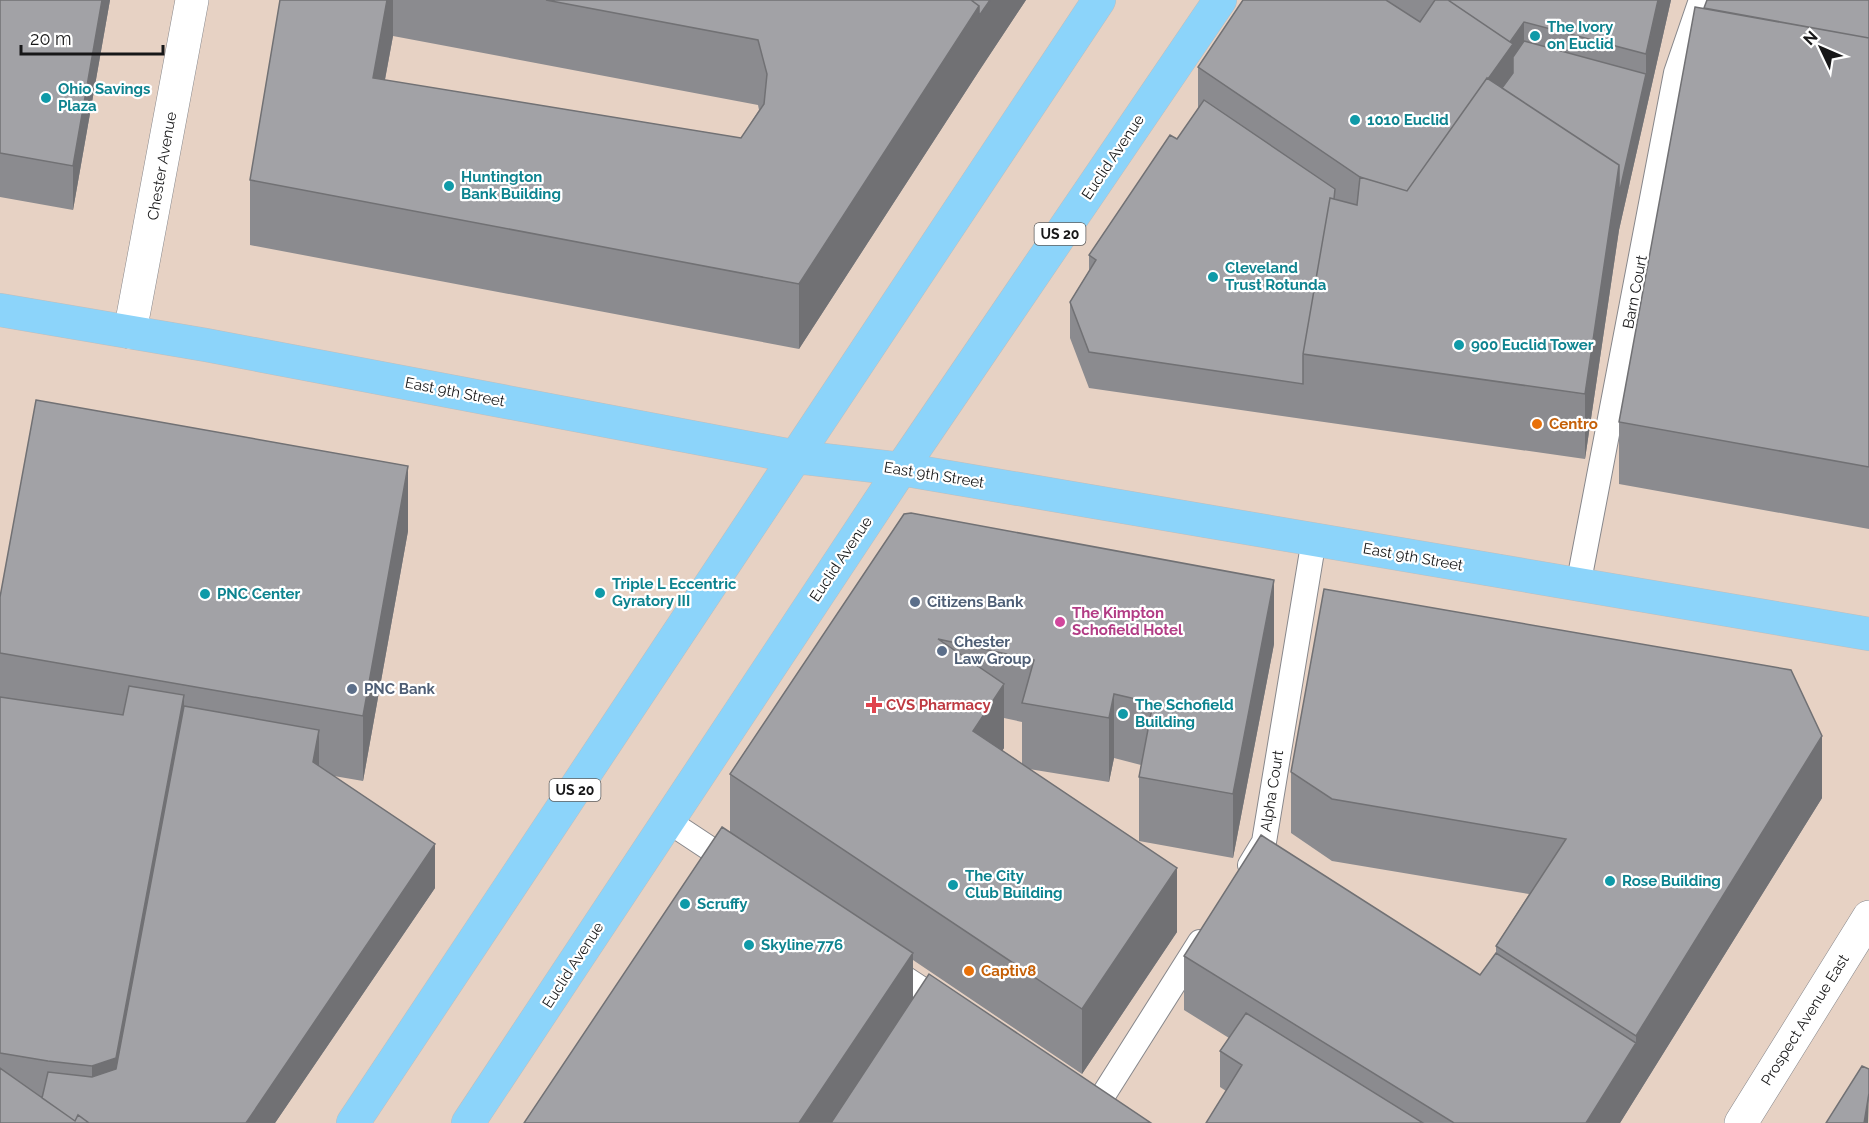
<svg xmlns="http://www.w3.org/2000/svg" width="1869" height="1123" font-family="Raleway,sans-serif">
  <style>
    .commercial { fill: #e7d2c4 }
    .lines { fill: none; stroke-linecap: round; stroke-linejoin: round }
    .service-casing { stroke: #87878b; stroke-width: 26 }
    .tertiary-casing { stroke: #87878b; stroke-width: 34 }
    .primary-casing { stroke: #bebebe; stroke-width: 34 }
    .service { stroke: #fff; stroke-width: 24 }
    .tertiary { stroke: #fff; stroke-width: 33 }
    .primary { stroke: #8cd4fa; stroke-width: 33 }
    .wall { fill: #8b8b8f; fill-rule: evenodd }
    .shaded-wall { fill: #717174 }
    .building { fill: #a2a2a6; stroke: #717174; stroke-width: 1.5 }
    .culture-dot { fill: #0f9aa8; stroke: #fff; stroke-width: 2 }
    .food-dot { fill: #e8710a; stroke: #fff; stroke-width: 2 }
    .service-dot { fill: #5c6f8a; stroke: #fff; stroke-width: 2 }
    .hotel-dot { fill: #d1479c; stroke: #fff; stroke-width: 2 }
    .health-dot { fill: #e0444e; stroke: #fff; stroke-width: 2 }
    .labels { text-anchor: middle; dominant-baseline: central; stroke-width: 4.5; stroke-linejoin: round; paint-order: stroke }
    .shield { fill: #fff; stroke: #5d5d5d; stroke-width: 1.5 }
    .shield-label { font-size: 14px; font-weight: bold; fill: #171718 }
    .culture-label { font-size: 15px; font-weight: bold; fill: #0d838f; stroke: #fff; text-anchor: start }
    .street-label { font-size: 15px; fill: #171718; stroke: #fff }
    .food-label { font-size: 15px; font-weight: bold; fill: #c56008; stroke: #fff; text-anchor: start }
    .service-label { font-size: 15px; font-weight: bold; fill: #4e5e75; stroke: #fff; text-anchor: start }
    .hotel-label { font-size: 15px; font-weight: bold; fill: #b23c85; stroke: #fff; text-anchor: start }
    .health-label { font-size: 15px; font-weight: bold; fill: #be3a42; stroke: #fff; text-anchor: start }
  </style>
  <rect width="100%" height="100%" fill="#e0e0e4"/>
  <path class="commercial" d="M 0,0 L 1869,0 L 1869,1123 L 0,1123 Z"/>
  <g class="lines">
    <defs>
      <path id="service" d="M 1578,586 L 1676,73 L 1701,0
        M 668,821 L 736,866
        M 1250,865 L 1264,842 L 1314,539
        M 885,965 L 946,1005
        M 1097,1105 L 1200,942"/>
      <path id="tertiary" d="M 130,332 L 192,0
        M 1741,1123 L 1869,917"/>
      <path id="primary" d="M 0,310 L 206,345 L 797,457 L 901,469 L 1869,634
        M 353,1123 L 1099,0
        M 468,1123 L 901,469 L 1220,0"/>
    </defs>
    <use href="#service" class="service-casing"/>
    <use href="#tertiary" class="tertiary-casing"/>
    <use href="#primary" class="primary-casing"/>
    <use href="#service" class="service"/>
    <use href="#tertiary" class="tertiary"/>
    <use href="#primary" class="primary"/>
  </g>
  <path class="wall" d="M 0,0 L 110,0 L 73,210 L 0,197 Z
    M 280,0 L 1026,0 L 979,71 L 799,349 L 250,245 L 250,180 ZM 393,36 L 758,105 L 759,110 L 741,138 L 385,80 Z
    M 1243,0 L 1671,0 L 1619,230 L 1585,459 L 1303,419 L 1089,388 L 1070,338 L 1070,302 L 1089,271 L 1089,255 L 1177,139 L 1198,109 L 1198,67 Z
    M 1869,0 L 1869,529 L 1619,484 L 1619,422 L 1704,8 Z
    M 904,514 L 1274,644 L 1233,858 L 1139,841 L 1139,777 L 1141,765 L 1114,758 L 1109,782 L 1029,769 L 1177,932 L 1082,1074 L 913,960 L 913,998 L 524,1123 L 730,832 L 730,774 ZM 1004,718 L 1022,722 L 1022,764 L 1002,751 L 1004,748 Z
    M 408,531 L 363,781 L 334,776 L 435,888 L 275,1123 L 0,1123 L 0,597 Z
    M 1291,772 L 1822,798 L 1620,1123 L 1206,1123 L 1226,1091 L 1220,1087 L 1220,1051 L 1229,1038 L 1184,1010 L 1184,956 L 1480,975 L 1496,953 L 1496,946 L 1529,894 L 1332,861 L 1291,833 Z"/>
  <path class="shaded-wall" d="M 102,0 L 110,0 L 73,210 L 73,166 Z
    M 387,0 L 393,0 L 393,36 L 373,143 L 373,78 Z
    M 990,0 L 1026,0 L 979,71 L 799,349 L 799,284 L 979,6 Z
    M 1658,0 L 1671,0 L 1619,230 L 1585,459 L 1585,394 L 1619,165 L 1646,74 L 1646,54 Z
    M 1524,22 L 1524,76 L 1407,191 L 1506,49 Z
    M 408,466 L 408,531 L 363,781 L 363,716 Z
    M 1274,580 L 1274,644 L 1233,858 L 1233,794 Z
    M 1004,684 L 1004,748 L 973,796 L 973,731 Z
    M 1114,694 L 1114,758 L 1109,782 L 1109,718 Z
    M 184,695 L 184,750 L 116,1112 L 92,1121 L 92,1066 Z
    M 319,730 L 319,774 L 313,762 Z
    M 1822,736 L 1822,798 L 1620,1123 L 1586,1123 L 1636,1043 L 1636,1036 Z
    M 435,844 L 435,888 L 275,1123 L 246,1123 Z
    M 1177,868 L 1177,932 L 1082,1074 L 1082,1009 Z
    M 913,953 L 913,1008 L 836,1123 L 799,1123 Z
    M 1869,1093 L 1868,1123 L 1864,1123 Z"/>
  <path class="building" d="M 0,0 L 102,0 L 73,166 L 0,153 Z
    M 280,0 L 387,0 L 373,78 L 741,138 L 764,104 L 767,74 L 758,40 L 546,0 L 971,0 L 979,6 L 799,284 L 250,180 Z
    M 971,0 L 990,0 L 979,16 L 979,6 Z
    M 1243,0 L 1386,0 L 1420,22 L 1435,0 L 1448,0 L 1513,44 L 1488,79 L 1487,78 L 1407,191 L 1360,177 L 1198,67 Z
    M 1448,0 L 1658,0 L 1646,54 L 1524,22 L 1510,42 Z
    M 1707,0 L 1869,0 L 1869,38 L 1704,8 Z
    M 1695,7 L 1869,38 L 1869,467 L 1619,422 Z
    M 1524,41 L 1646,74 L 1619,194 L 1619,165 L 1502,88 L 1513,73 L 1513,57 Z
    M 1487,78 L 1619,165 L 1585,394 L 1303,354 L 1330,198 L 1357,205 L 1360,177 L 1407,191 Z
    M 1204,100 L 1335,189 L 1334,199 L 1330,198 L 1303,354 L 1303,384 L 1089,352 L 1070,302 L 1096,260 L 1089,255 L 1170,135 L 1177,139 Z
    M 36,400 L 408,466 L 363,716 L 0,653 L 0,597 Z
    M 911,513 L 1274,580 L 1233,794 L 1139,777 L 1153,703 L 1114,694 L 1109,718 L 1022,703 L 1034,660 L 938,639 L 1004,684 L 973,731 L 1177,868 L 1082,1009 L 730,774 L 904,514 Z
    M 1324,589 L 1791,670 L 1822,736 L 1636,1036 L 1496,946 L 1566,839 L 1332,799 L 1291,772 Z
    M 129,686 L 184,695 L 116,1058 L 92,1066 L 48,1061 L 0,1053 L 0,697 L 123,715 Z
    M 184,706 L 319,730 L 313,762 L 435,844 L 246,1123 L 89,1123 L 78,1115 L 75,1121 L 42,1098 L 48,1072 L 92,1077 L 116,1069 Z
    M 722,827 L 913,953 L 799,1123 L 524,1123 Z
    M 1261,835 L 1480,975 L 1496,953 L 1636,1043 L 1586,1123 L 1454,1123 L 1184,956 Z
    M 929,974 L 1151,1123 L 831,1123 Z
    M 1246,1013 L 1423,1123 L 1206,1123 L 1242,1065 L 1220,1051 Z
    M 1862,1066 L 1869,1069 L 1869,1093 L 1864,1123 L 1826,1123 Z
    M 0,1068 L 75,1121 L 78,1115 L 89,1123 L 0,1123 Z"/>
  <g class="culture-dot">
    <circle cx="1535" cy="36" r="6"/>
    <circle cx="46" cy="98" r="6"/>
    <circle cx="1355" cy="120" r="6"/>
    <circle cx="449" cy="186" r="6"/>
    <circle cx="1213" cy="277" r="6"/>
    <circle cx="1459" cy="345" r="6"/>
    <circle cx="600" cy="593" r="6"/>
    <circle cx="205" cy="594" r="6"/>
    <circle cx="1123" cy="714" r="6"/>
    <circle cx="1610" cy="881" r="6"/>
    <circle cx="953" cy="885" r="6"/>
    <circle cx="685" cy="904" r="6"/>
    <circle cx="749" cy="945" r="6"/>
  </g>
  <g class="food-dot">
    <circle cx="1537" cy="424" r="6"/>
    <circle cx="969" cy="971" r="6"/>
  </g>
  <g class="service-dot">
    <circle cx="915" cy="602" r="6"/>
    <circle cx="942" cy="651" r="6"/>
    <circle cx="352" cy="689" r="6"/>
  </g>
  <circle class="hotel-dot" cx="1060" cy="622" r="6"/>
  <path class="health-dot" d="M871 696h6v6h6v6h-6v6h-6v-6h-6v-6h6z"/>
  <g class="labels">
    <g class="shield">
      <rect x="1034.5" y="223" width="51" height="22" rx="4.5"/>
      <rect x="549.5" y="779" width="51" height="22" rx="4.5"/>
    </g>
    <g class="shield-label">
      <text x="1060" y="234">US 20</text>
      <text x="575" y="790">US 20</text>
    </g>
    <g class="culture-label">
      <text x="1547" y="27">The Ivory<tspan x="1547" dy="17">on Euclid</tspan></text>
      <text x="58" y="89">Ohio Savings<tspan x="58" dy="17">Plaza</tspan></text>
      <text x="1367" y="120">1010 Euclid</text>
      <text x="461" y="177">Huntington<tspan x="461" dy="17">Bank Building</tspan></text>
      <text x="1225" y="268">Cleveland<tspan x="1225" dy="17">Trust Rotunda</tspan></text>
      <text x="1471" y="345">900 Euclid Tower</text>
      <text x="612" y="584">Triple L Eccentric<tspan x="612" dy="17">Gyratory III</tspan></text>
      <text x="217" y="594">PNC Center</text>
      <text x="1135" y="705">The Schofield<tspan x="1135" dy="17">Building</tspan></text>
      <text x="965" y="876">The City<tspan x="965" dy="17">Club Building</tspan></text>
      <text x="1622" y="881">Rose Building</text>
      <text x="697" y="904">Scruffy</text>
      <text x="761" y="945">Skyline 776</text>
    </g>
    <g class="street-label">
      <text transform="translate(1113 157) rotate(-56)">Euclid Avenue</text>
      <text transform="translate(162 166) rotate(-80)">Chester Avenue</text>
      <text transform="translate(1635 292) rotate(-79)">Barn Court</text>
      <text transform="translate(455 392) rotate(11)">East 9th Street</text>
      <text transform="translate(934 475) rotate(9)">East 9th Street</text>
      <text transform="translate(1413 557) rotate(10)">East 9th Street</text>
      <text transform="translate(841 559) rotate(-56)">Euclid Avenue</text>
      <text transform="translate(1272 791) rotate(-81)">Alpha Court</text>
      <text transform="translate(573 965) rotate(-57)">Euclid Avenue</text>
      <text transform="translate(1805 1020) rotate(-58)">Prospect Avenue East</text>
    </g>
    <g class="food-label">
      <text x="1549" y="424">Centro</text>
      <text x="981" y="971">Captiv8</text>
    </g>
    <g class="service-label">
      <text x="927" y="602">Citizens Bank</text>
      <text x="954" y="642">Chester<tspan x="954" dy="17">Law Group</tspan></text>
      <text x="364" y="689">PNC Bank</text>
    </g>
    <g class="hotel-label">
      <text x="1072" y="613">The Kimpton<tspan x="1072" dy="17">Schofield Hotel</tspan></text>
    </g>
    <g class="health-label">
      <text x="886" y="705">CVS Pharmacy</text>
    </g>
  </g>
  <g transform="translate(1821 48) rotate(314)" stroke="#ffffff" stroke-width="4.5" paint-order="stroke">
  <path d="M0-4.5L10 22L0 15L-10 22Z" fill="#171718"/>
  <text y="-9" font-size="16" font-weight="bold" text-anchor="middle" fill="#171718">N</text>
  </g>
  <path d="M21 45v9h142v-9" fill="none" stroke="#171718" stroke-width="3"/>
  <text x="30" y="45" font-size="18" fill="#171718" stroke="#ffffff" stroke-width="4.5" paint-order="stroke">20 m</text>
</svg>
